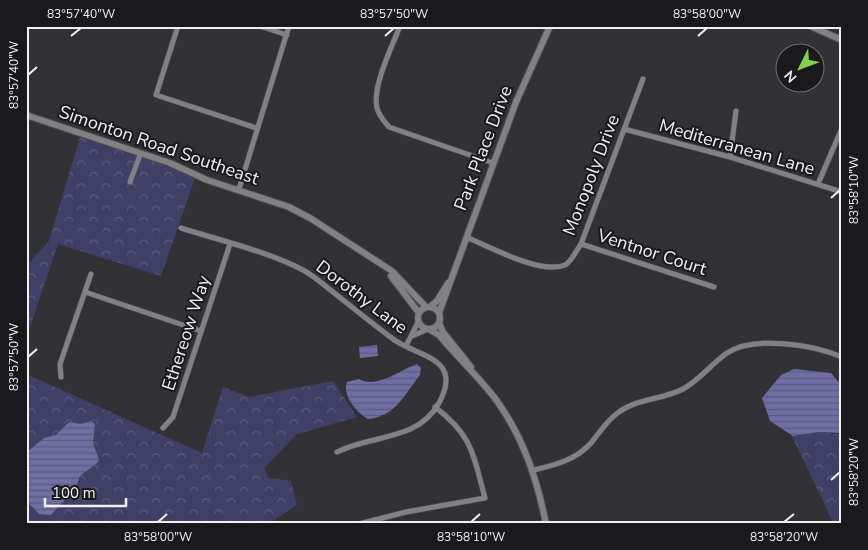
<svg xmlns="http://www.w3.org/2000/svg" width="868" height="550" font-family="'Nunito Sans',sans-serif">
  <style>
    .forest { fill: url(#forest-crowns) }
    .water { fill: url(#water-rules) }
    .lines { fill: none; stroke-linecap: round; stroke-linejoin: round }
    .minor-casing { stroke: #4e4e51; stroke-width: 6 }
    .tertiary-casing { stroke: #4e4e51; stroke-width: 8 }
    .minor { stroke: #808085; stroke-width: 5 }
    .tertiary { stroke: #808085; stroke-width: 6 }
    .ticks { fill: none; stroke: #f1f1f4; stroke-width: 2 }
    .labels { text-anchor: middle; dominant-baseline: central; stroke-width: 4; stroke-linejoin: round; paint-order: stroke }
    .street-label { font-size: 18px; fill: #f1f1f4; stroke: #1a1a1c }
    .neatline { fill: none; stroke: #f1f1f4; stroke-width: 2 }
    .ticks-label { font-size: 12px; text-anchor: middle; fill: #f1f1f4 }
  </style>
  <defs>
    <pattern id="forest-crowns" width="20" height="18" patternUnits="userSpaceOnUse" patternTransform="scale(1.25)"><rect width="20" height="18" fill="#403f66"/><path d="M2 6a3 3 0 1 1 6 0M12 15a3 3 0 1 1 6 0" fill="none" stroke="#5c5b7c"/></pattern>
    <pattern id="water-rules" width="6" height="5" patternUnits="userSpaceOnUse" patternTransform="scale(1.25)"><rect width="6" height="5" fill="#6f6ea5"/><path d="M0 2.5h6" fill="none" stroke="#5c5b77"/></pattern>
  </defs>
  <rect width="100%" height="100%" fill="#323236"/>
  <path class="forest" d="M 80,137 L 174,168 L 195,178 L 161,276 L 58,244 L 26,339 L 26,266 L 49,241 Z
    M 26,374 L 202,453 L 223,387 L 249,397 L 333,381 L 357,417 L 297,434 L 264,468 L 269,478 L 291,481 L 297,505 L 268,524 L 26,524 Z
    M 784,420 L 825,433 L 842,434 L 842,524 L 834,524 Z"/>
  <path class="water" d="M 377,345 L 378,356 L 360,358 L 359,347 Z
    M 417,364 L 421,368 L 420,375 C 405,394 395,417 368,419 C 357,413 342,396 347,382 L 359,379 C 377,389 400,370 417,364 Z
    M 794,369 L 831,373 L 842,386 L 842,433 L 818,432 L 793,436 L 770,421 L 762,398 L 781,375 Z
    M 91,421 L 95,424 L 93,443 L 99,460 L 97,463 L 80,476 L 75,489 L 51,515 L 39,514 L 26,500 L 26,453 L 44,438 L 56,435 L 69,422 L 81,424 Z"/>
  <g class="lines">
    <defs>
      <path id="minor" d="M 178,26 L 156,95 L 256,128
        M 260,26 L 287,35
        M 400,26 C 392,47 372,86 377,108 C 379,116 384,121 389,127 L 493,163
        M 624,129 L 730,157 L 842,192
        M 730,157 L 736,111
        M 130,182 L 140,155
        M 818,184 L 842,128
        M 239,189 L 289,26
        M 181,228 C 219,240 269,252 303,270 C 314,276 324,285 333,292 C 353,308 373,324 393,339 C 417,357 464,357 439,403 C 417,442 372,434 337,452
        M 466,237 C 490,247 541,275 565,265 C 571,262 577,250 581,244 L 643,79
        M 581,244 L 714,287
        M 85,292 L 201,331
        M 412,336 L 426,330
        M 406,346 L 418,322
        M 61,377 L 60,364 L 91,274
        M 163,428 L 173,417 L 230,244
        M 534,470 C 555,465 576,460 591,443 C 600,432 607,420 619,412 C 638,398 662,400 683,389 C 700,380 711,364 727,353 C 753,335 814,345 842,357
        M 359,524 L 406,512 L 485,498 C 473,454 473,436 435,407"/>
      <path id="tertiary" d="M 810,26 L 842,40
        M 26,115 L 170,163 L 207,180 L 289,207 L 310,218 L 392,271 L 426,307
        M 391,276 L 419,313
        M418 318a11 11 0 1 1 22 0a11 11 0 1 1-22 0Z
        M 430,307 L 437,301 L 448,283
        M 439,313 L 516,102 L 550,26
        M 439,323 L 443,332 L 471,367
        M 430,330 L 439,335 C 458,358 480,378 497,401 C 524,439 537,479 546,524"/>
    </defs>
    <use href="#minor" class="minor-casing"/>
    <use href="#tertiary" class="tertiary-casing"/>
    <use href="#minor" class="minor"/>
    <use href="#tertiary" class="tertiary"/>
  </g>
  <path class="ticks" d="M 71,36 L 81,28M 385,36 L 394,28M 698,36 L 707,28M 28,75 L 37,67M 831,198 L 840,190M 28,357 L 37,349M 831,480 L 840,472M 158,522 L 167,514M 471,522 L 480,514M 784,522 L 794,514"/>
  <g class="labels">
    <g class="street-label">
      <text transform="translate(159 145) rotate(19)">Simonton Road Southeast</text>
      <text transform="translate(737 147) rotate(16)">Mediterranean Lane</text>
      <text transform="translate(483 148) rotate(-69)">Park Place Drive</text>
      <text transform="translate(591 175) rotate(-69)">Monopoly Drive</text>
      <text transform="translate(652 252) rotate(18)">Ventnor Court</text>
      <text transform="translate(362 297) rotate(37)">Dorothy Lane</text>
      <text transform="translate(186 333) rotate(-72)">Ethereow Way</text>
    </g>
  </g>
  <rect width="868" height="550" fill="none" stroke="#1a1a1c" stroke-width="55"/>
  <g transform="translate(800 68) rotate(228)"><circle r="24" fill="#1a1a1c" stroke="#707072"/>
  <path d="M0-4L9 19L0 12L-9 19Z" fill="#84cf4d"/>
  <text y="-8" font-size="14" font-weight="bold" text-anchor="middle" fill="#f1f1f4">N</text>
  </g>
  <path d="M45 498v8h81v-8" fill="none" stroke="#f1f1f4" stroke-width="2.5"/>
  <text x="52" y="498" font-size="15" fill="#f1f1f4" stroke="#1a1a1c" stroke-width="4" paint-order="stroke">100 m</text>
  <rect x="28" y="28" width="812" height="494" class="neatline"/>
  <g class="ticks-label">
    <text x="81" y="18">83°57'40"W</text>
    <text x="394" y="18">83°57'50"W</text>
    <text x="707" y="18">83°58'00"W</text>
    <text transform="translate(14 75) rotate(-90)" y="4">83°57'40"W</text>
    <text transform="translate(854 190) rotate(-90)" y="4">83°58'10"W</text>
    <text transform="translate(14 357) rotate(-90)" y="4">83°57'50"W</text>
    <text transform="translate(854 472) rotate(-90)" y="4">83°58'20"W</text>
    <text x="158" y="541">83°58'00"W</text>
    <text x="471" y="541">83°58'10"W</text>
    <text x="784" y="541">83°58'20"W</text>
  </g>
</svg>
